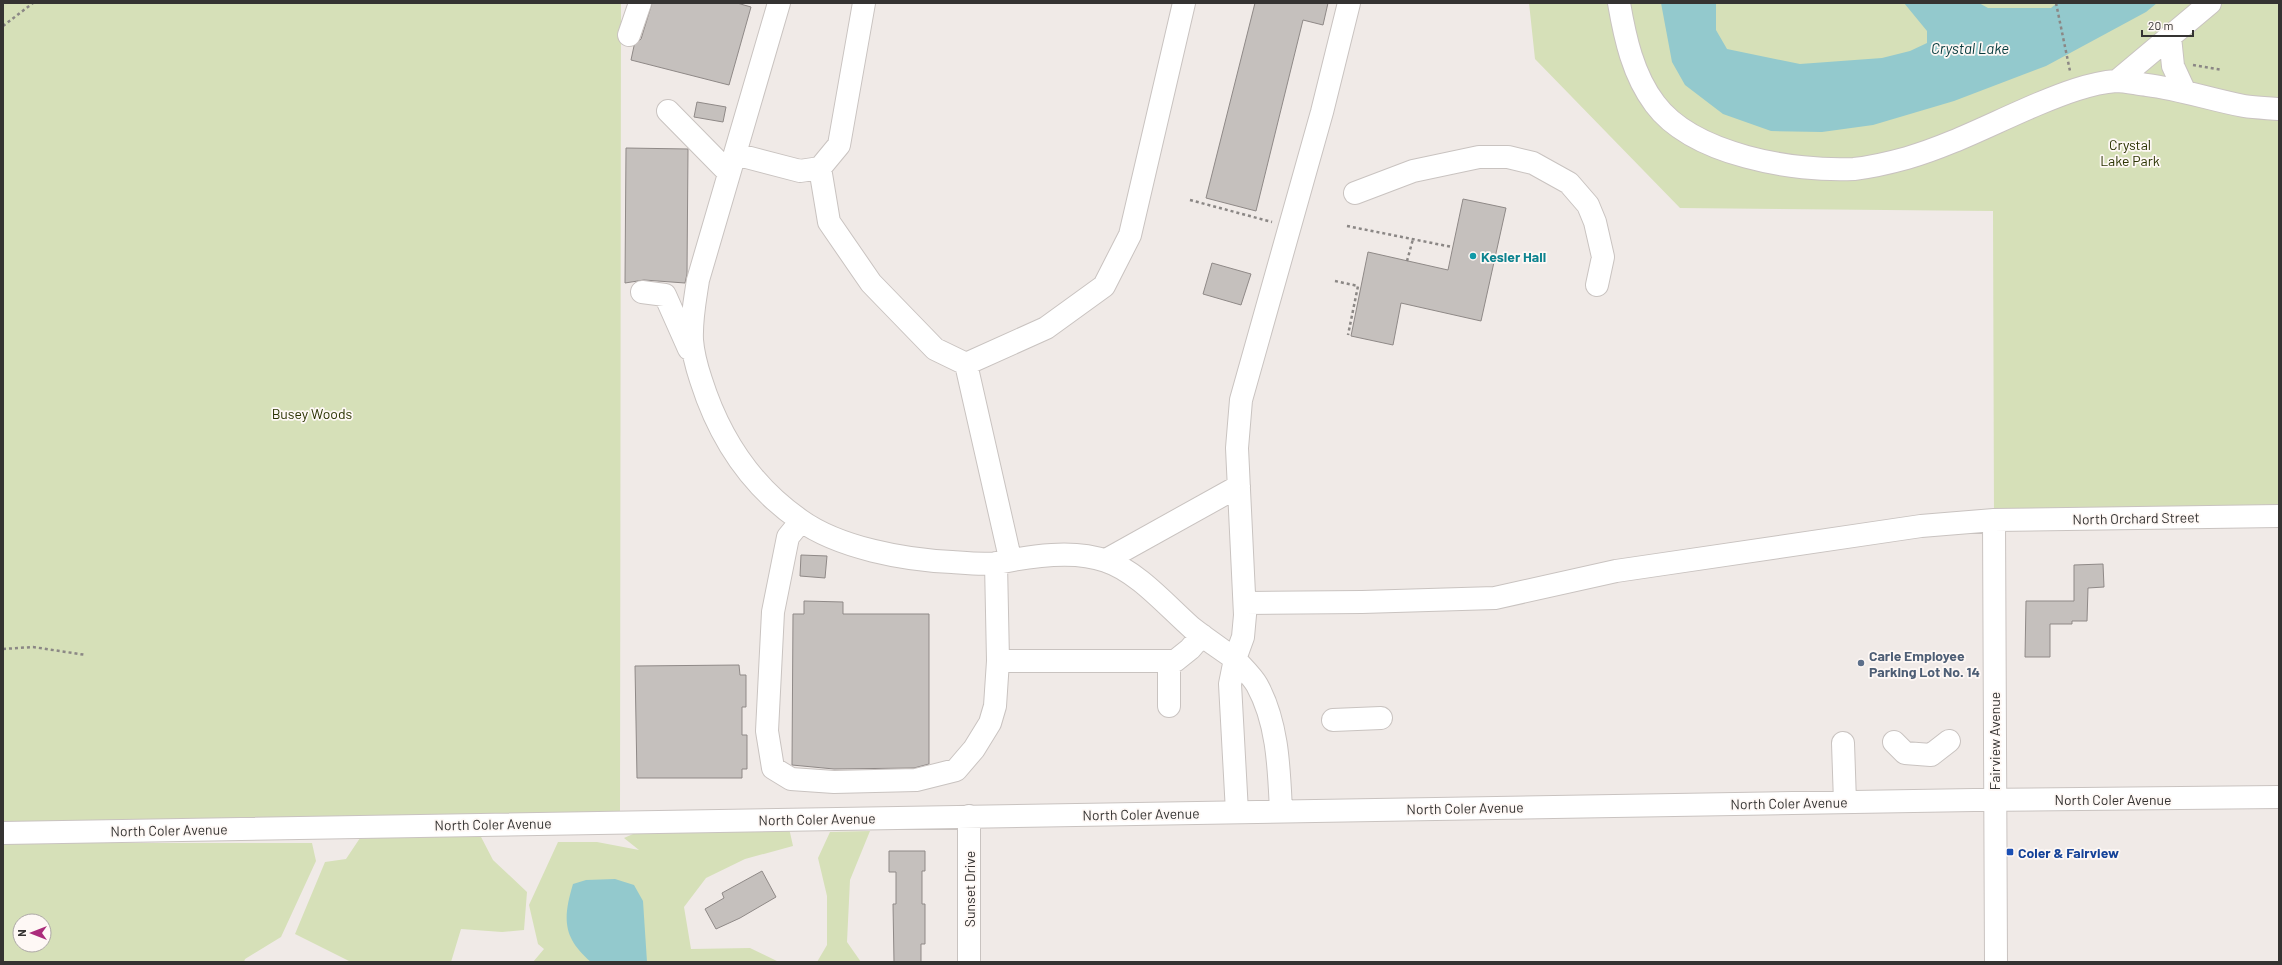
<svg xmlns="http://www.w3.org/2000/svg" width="2282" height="965" font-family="Barlow,sans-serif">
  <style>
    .green { fill: #d6e0b8; fill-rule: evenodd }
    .water { fill: #93c9cd }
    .building { fill: #c5c0bd; stroke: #8f8987 }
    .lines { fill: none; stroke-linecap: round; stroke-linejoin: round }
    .minor-casing { stroke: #c9c3c0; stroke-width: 24 }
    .path { stroke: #8b8785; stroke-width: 2.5; stroke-dasharray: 3 3; stroke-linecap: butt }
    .minor { stroke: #fff; stroke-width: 22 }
    .culture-dot { fill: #0f9aa8; stroke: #fef8f5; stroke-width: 1.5 }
    .service-dot { fill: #5c6f8a; stroke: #fef8f5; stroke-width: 1.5 }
    .transit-dot { fill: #1a4fb4; stroke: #fef8f5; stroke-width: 1.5 }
    .labels { text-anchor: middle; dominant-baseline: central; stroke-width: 3.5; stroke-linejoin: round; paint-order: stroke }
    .park-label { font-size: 14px; fill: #2b3403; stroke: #fef8f5 }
    .culture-label { font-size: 14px; font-weight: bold; fill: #0d838f; stroke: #fef8f5; text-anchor: start }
    .street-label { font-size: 14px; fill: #353332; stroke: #fef8f5 }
    .service-label { font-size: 14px; font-weight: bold; fill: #4e5e75; stroke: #fef8f5; text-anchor: start }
    .transit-label { font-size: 14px; font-weight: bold; fill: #164399; stroke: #fef8f5; text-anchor: start }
    .water-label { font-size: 15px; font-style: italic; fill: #053b3e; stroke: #fef8f5 }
  </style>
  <rect width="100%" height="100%" fill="#f0eae7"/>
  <path class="green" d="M 3,3 L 621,3 L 620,822 L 3,833 Z
    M 1529,3 L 2279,3 L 2279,510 L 1994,520 L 1993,211 L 1680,208 L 1535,59 Z
    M 789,828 L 793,846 L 745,859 L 706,878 L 684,907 L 691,949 L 750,948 L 779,962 L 533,962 L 544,949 L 538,944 L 529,905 L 558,842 L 597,842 L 639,850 L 624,838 L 642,830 Z
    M 870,831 L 850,880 L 847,942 L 861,962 L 817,962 L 827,945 L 827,896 L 818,858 L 830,832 Z
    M 364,832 L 479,833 L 493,860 L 527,892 L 524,930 L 502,932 L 461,929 L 451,962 L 351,962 L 295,934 L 325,862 L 346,859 Z
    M 3,843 L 312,843 L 316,861 L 281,937 L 245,959 L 244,962 L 3,962 ZM 20,921 L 44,921 L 44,945 L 20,945 Z"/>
  <path class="water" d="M 1661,3 L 1716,3 L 1716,30 L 1727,49 L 1800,64 L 1882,58 L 1910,51 L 1927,43 L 1927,31 L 1904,3 L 1979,3 L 1988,8 L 2051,8 L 2057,3 L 2157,3 L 2146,12 L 2046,66 L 1954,101 L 1873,125 L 1822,132 L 1771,131 L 1723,114 L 1685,85 L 1672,62 Z
    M 615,879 L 634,885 L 643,901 L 647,962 L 591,962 C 562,937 563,918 573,884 L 586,880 Z"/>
  <path class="building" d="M 652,3 L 737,3 L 751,7 L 729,85 L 631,60 L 634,46 L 641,39 Z
    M 1255,3 L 1328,3 L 1323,25 L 1303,20 L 1256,211 L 1206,198 Z
    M 697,102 L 726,107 L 723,122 L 694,117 Z
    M 626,148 L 688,149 L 687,274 L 685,283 L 644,280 L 625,283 Z
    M 1463,199 L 1506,208 L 1481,321 L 1401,303 L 1393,345 L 1351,336 L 1368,252 L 1448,270 Z
    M 1212,263 L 1251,274 L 1241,305 L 1203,294 Z
    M 801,555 L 827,556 L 825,578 L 800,576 Z
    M 2103,564 L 2104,587 L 2088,588 L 2087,621 L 2072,621 L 2072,624 L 2050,624 L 2050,657 L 2025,657 L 2026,601 L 2074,601 L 2074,565 Z
    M 804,601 L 843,602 L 843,614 L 929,614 L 929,764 L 914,768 L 834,769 L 792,765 L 793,614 L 804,614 Z
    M 739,665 L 740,675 L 746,675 L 746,707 L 742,707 L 742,735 L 747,735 L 747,769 L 742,769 L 742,778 L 637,778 L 635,666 Z
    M 889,851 L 925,851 L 925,871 L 922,871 L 922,904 L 925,904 L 925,944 L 921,944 L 921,962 L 894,962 L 893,904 L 896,904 L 896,872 L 889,872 Z
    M 762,871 L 776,897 L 740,918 L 716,929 L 705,909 L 724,898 L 722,893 Z"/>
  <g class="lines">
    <defs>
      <path id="minor" d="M 779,3 L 698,280 C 695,300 691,319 692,340 C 693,353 697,368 701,380 C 719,437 751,486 800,520 C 839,548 905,560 952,562 C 966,563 984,565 997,563 C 1030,556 1074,549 1106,561 C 1137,571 1167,606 1192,628 C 1206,639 1221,649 1235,659 L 1243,637 L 1245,615 L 1237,448 L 1241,400 L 1322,112 L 1349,3
        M 1619,3 C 1625,38 1633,75 1655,104 C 1693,155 1794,172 1854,169 C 1872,167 1889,163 1907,158 C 1952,145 1995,122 2038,104 C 2062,94 2090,83 2116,81 C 2126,81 2137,84 2147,85 C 2180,89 2212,100 2244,106 C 2256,108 2268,108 2279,109
        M 629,35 L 640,3
        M 2170,37 L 2173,66 L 2185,92
        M 2117,81 L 2210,3
        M 668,111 L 729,173
        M 735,154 L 800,171 L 820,168 L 839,145 L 864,3
        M 820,168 L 829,222 L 871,283 L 935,349 L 966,364 L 1046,328 L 1104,286 L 1130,235 L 1184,3
        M 1355,193 L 1413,171 L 1479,157 L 1508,157 L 1533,163 L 1569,183 L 1588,205 L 1595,222 L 1603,257 L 1597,285
        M 642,292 L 665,295 L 689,349
        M 966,364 L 1010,558
        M 1994,520 L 1996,962
        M 801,521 L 788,537 L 773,612 L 767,731 L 773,768 L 791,779 L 834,782 L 916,780 L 956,770 L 974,749 L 990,723 L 995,706 L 998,661
        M 1106,560 L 1239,486
        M 996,563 L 998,661 L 1175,661 L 1190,649 L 1202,635
        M 1245,603 L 1362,602 L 1495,598 L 1616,571 L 1921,526 L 1994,520 L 2279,516
        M 1235,659 C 1242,667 1252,676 1257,685 C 1278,723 1279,769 1281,811
        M 1235,659 L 1230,684 L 1237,812
        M 1169,661 L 1169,706
        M 1333,720 L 1381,718
        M 1894,742 L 1905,753 L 1931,755 L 1949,741
        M 1843,743 L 1845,802
        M 969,816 L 969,962
        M 3,833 L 1974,800 L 2279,797"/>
    </defs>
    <use href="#minor" class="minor-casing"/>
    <path class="path" d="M 2056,3 L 2070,71
      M 3,26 L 33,3
      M 2193,65 L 2222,70
      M 1190,200 L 1272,222
      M 1347,226 L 1452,247
      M 1407,261 L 1413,239
      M 1335,281 L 1358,286 L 1348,335
      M 3,649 L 33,647 L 86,655"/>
    <use href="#minor" class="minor"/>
  </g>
  <circle class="culture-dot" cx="1473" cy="256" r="4"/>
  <circle class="service-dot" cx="1861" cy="663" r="4"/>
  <rect class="transit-dot" x="2006" y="848" width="8" height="8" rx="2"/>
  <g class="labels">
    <g class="park-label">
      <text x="2130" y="144">Crystal<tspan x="2130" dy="16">Lake Park</tspan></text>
      <text x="312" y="413">Busey Woods</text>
    </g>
    <g class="culture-label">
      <text x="1481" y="256">Kesler Hall</text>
    </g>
    <g class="street-label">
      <text transform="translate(2136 518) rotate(-1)">North Orchard Street</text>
      <text transform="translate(1994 741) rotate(-90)">Fairview Avenue</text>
      <text x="2113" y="799">North Coler Avenue</text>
      <text transform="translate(1789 803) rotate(-1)">North Coler Avenue</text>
      <text transform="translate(1465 808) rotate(-1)">North Coler Avenue</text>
      <text transform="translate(1141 814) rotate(-1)">North Coler Avenue</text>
      <text transform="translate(817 819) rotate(-1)">North Coler Avenue</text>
      <text transform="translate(493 824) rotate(-1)">North Coler Avenue</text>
      <text transform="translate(169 830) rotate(-1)">North Coler Avenue</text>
      <text transform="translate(969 889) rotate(-90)">Sunset Drive</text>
    </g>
    <g class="service-label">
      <text x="1869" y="655">Carle Employee<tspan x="1869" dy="16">Parking Lot No. 14</tspan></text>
    </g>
    <g class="transit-label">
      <text x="2018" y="852">Coler &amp; Fairview</text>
    </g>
    <g class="water-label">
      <text x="1970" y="48">Crystal Lake</text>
    </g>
  </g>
  <rect width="2282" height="965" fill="none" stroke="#353332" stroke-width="8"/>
  <g transform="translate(32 933) rotate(270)"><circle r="19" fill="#fef8f5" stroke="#aea9a7"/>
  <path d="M0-3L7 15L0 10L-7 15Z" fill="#ab2c7b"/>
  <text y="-6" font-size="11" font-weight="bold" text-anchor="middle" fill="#353332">N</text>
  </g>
  <path d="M2142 30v6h51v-6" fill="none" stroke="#353332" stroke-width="2"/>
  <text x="2148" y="30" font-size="12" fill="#353332" stroke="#fef8f5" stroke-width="3" paint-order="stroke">20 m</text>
</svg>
